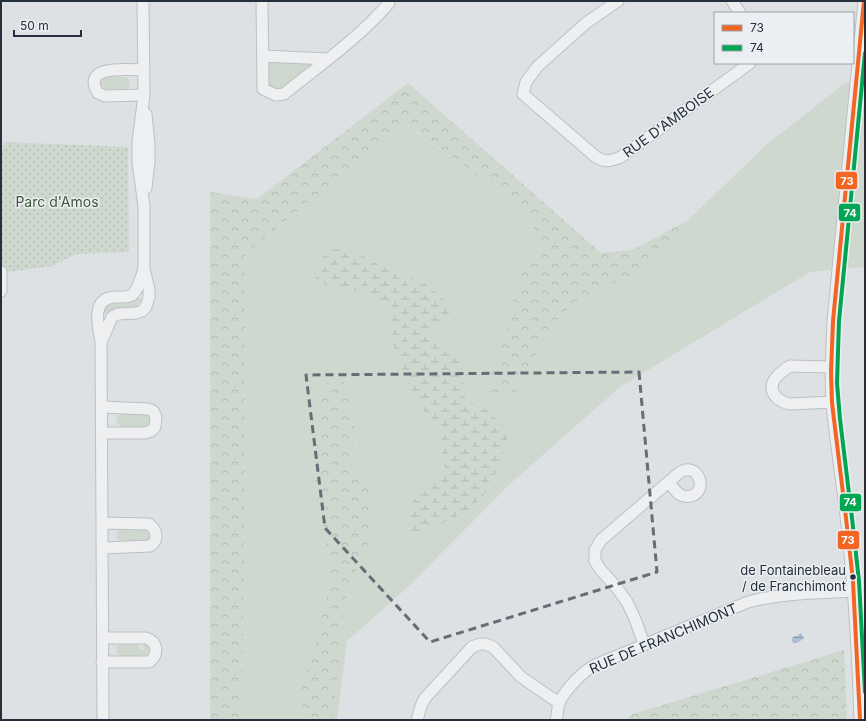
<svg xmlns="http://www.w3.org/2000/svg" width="866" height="721" font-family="Inter,sans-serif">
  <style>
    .green { fill: #cfd8cf }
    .forest { fill: url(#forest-crowns) }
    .wetland { fill: url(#wetland-marsh) }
    .park { fill: url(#park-dots) }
    .water { fill: url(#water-rules) }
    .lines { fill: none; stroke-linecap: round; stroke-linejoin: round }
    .minor-casing { stroke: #bdbfc2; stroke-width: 13 }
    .minor { stroke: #edeff0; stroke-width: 11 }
    .bus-1-casing { stroke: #ebeff4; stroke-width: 7 }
    .bus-2-casing { stroke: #ebeff4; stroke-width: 7 }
    .bus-1 { stroke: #f26522; stroke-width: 4 }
    .bus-2 { stroke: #00a651; stroke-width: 4 }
    .marked { fill: none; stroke: #666d77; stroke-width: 3; stroke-dasharray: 8 5; stroke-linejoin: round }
    .bus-dot { fill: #262f3c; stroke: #ebeff4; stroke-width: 1.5 }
    .labels { text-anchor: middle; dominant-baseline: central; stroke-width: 3; stroke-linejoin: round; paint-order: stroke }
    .bus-label { font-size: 13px; fill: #262f3c; stroke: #ebeff4; text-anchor: end }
    .street-label { font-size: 14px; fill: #262f3c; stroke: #ebeff4 }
    .park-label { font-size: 14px; fill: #3c5733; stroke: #ebeff4 }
    .line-badge { stroke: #ebeff4; stroke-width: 1.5 }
    .badge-label { font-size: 11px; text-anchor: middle; font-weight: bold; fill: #fff }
  </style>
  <defs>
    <pattern id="forest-crowns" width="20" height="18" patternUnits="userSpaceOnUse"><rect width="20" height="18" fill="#cfd8cf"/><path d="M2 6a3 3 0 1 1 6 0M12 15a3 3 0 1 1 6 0" fill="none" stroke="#b2bab3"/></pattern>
    <pattern id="wetland-marsh" width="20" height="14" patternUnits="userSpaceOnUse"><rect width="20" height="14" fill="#cfd8cf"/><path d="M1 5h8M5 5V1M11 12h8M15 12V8" fill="none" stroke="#b2bab3"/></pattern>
    <pattern id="park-dots" width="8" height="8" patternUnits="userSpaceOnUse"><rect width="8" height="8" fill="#cfd8cf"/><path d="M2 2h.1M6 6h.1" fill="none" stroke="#b2bab3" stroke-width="1.8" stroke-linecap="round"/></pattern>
    <pattern id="water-rules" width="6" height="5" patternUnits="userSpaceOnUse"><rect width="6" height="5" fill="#acbecf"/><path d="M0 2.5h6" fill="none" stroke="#8c9ba9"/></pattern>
  </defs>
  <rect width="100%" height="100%" fill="#dee1e4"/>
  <path class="green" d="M 263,56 L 328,59 L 284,94 L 263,89 Z
    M 108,77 L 126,77 L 130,81 L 130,85 L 128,88 L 125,89 L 105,89 L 101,86 L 100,82 L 103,78 Z
    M 865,80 L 865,267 L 810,272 L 620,387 L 510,484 L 407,588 L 347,641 L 337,720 L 242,720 L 244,567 L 245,254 L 404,124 L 528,212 L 541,251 L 601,253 L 632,250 L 687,221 L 766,145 L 844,84 Z
    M 139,297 L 142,300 L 136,306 C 125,308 117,306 107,313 L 104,311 C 111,298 127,307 139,297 Z
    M 121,414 L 145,414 L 149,417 L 150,422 L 147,426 L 144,427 C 135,427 118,431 116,420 L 117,417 Z
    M 123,529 L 145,529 L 149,532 L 150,537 L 146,541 L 121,541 L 117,539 L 116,535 L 118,531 Z
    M 120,644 L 138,644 L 140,650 L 142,650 L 144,648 L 143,644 L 146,644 L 150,648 L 149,654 C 143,659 124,658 117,654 L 116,648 L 117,646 Z"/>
  <path class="forest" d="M 408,83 L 601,253 L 632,250 L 687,221 L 640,270 L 573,303 L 552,326 L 513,396 L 494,398 L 487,385 L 506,335 L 515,292 L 523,270 L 541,251 L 528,212 L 405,124 L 245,254 L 244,567 L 242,720 L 210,720 L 210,192 L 257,199 Z
    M 338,379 L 348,385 L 355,434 L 351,453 L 353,466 L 360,473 L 371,497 L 370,538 L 343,605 L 342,636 L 332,720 L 304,720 L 300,687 L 313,655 L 328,593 L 328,558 L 325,533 L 315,488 L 320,393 L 329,381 Z
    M 844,650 L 847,720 L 626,720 L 633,714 Z"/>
  <path class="wetland" d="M 348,248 L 381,266 L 421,281 L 442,297 L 452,307 L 450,313 L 437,322 L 431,332 L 433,343 L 457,357 L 464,373 L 463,391 L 466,401 L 489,411 L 509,433 C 503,453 496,479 483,496 C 470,513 438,525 419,534 L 410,530 C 401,501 425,490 444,472 L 445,466 L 441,460 L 444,443 L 431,421 L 411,391 L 392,342 L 393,327 L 390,306 L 371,293 L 329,286 L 317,282 L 314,271 L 319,261 L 330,250 Z"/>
  <path class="park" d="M 6,142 L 128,147 L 129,252 L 76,254 L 53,266 L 1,273 L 1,149 Z"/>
  <path class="water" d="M 801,633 L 804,638 L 799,642 L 794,643 L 791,640 L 794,636 L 797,636 Z"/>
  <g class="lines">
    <defs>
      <path id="minor" d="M 262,1 L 263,89 L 276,95 L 284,94 C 320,65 359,38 389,3 L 389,1
        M 618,1 L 586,23 L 537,67 L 526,82 L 523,94 L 596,157 C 606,163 610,161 621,157 L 750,63
        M 732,1 L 740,13
        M 263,56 L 328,59
        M 144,95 L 105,96 L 98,93 C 80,64 129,70 144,70
        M 146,114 L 149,144 L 149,162 L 146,188
        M 1,272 L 1,291
        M 102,340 L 112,317 L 118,314 L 136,313 L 142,311 L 146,307 L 149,297 L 149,289 L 144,269 L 144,206 L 138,162 L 138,142 L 144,95 L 143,1
        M 831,367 L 790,366 C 779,373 765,384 776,397 C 780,401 784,403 791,404 L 832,402
        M 102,407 L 148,409 L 153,411 L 156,417 L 155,427 L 151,431 L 145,433 L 102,433
        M 103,548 L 150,546 C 159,540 157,530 149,524 L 103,523
        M 644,644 L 635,619 L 627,602 L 617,588 L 600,569 L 595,561 L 595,550 L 601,540 L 679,473 C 698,460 709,491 691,496 C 687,497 682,496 679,494 C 675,491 672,486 669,482
        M 102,662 L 149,662 C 159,655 158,642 146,638 L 103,638
        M 103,720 L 101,341 C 98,326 91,299 114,297 C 120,297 127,298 132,295 C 139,289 141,277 144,269
        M 417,720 L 421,706 L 425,698 L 472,647 L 480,644 L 485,644 L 493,647 L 521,677 L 559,703
        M 556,720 C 558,714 557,707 560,701 C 567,688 582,672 595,665 L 748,602 C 782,593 818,593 853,591
        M 860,720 C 858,658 855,597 848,535 C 844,491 836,447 832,403 C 830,376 832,348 833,321 L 864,1"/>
    </defs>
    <use href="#minor" class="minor-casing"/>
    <use href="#minor" class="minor"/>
    <defs>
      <path id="bus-1" d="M 860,720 L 853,581 L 846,518 L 832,403 L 831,372 L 833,321 L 864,1"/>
      <path id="bus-2" d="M 865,53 L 839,321 L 837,383 L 840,419 L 852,518 L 859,581 L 865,692"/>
    </defs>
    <use href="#bus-1" class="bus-1-casing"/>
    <use href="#bus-2" class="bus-2-casing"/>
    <use href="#bus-1" class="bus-1"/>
    <use href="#bus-2" class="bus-2"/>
  </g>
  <path class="marked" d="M 639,372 L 657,572 L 430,642 L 325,528 L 306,375 Z"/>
  <circle class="bus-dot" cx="853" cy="577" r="3.5"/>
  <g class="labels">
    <g class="bus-label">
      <text x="846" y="570">de Fontainebleau<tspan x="846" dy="16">/ de Franchimont</tspan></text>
    </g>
    <g class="street-label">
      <text transform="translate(668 122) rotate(-36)">RUE D'AMBOISE</text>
      <text transform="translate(663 638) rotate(-23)">RUE DE FRANCHIMONT</text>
    </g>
    <g class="park-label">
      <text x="57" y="201">Parc d'Amos</text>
    </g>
  </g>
  <g class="line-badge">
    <rect x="835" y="171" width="23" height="19" rx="4" fill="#f26522"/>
    <rect x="838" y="203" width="23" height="19" rx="4" fill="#00a651"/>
    <rect x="839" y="493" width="23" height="19" rx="4" fill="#00a651"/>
    <rect x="837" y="530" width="23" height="20" rx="4" fill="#f26522"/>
  </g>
  <g class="badge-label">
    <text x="847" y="185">73</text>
    <text x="850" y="217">74</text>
    <text x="850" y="506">74</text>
    <text x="848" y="544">73</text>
  </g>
  <rect width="866" height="721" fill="none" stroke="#262f3c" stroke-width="4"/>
  <rect x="714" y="12" width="140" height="52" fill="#ebeff4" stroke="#9ca2aa"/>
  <rect x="722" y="25" width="20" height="6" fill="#f26522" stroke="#9ca2aa"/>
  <text x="750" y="32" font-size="12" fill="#262f3c">73</text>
  <rect x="722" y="45" width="20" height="6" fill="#00a651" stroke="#9ca2aa"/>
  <text x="750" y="52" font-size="12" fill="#262f3c">74</text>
  <path d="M14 30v6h67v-6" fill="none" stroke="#262f3c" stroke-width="2"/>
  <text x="20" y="30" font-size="12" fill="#262f3c" stroke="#ebeff4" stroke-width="3" paint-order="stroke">50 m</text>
</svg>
